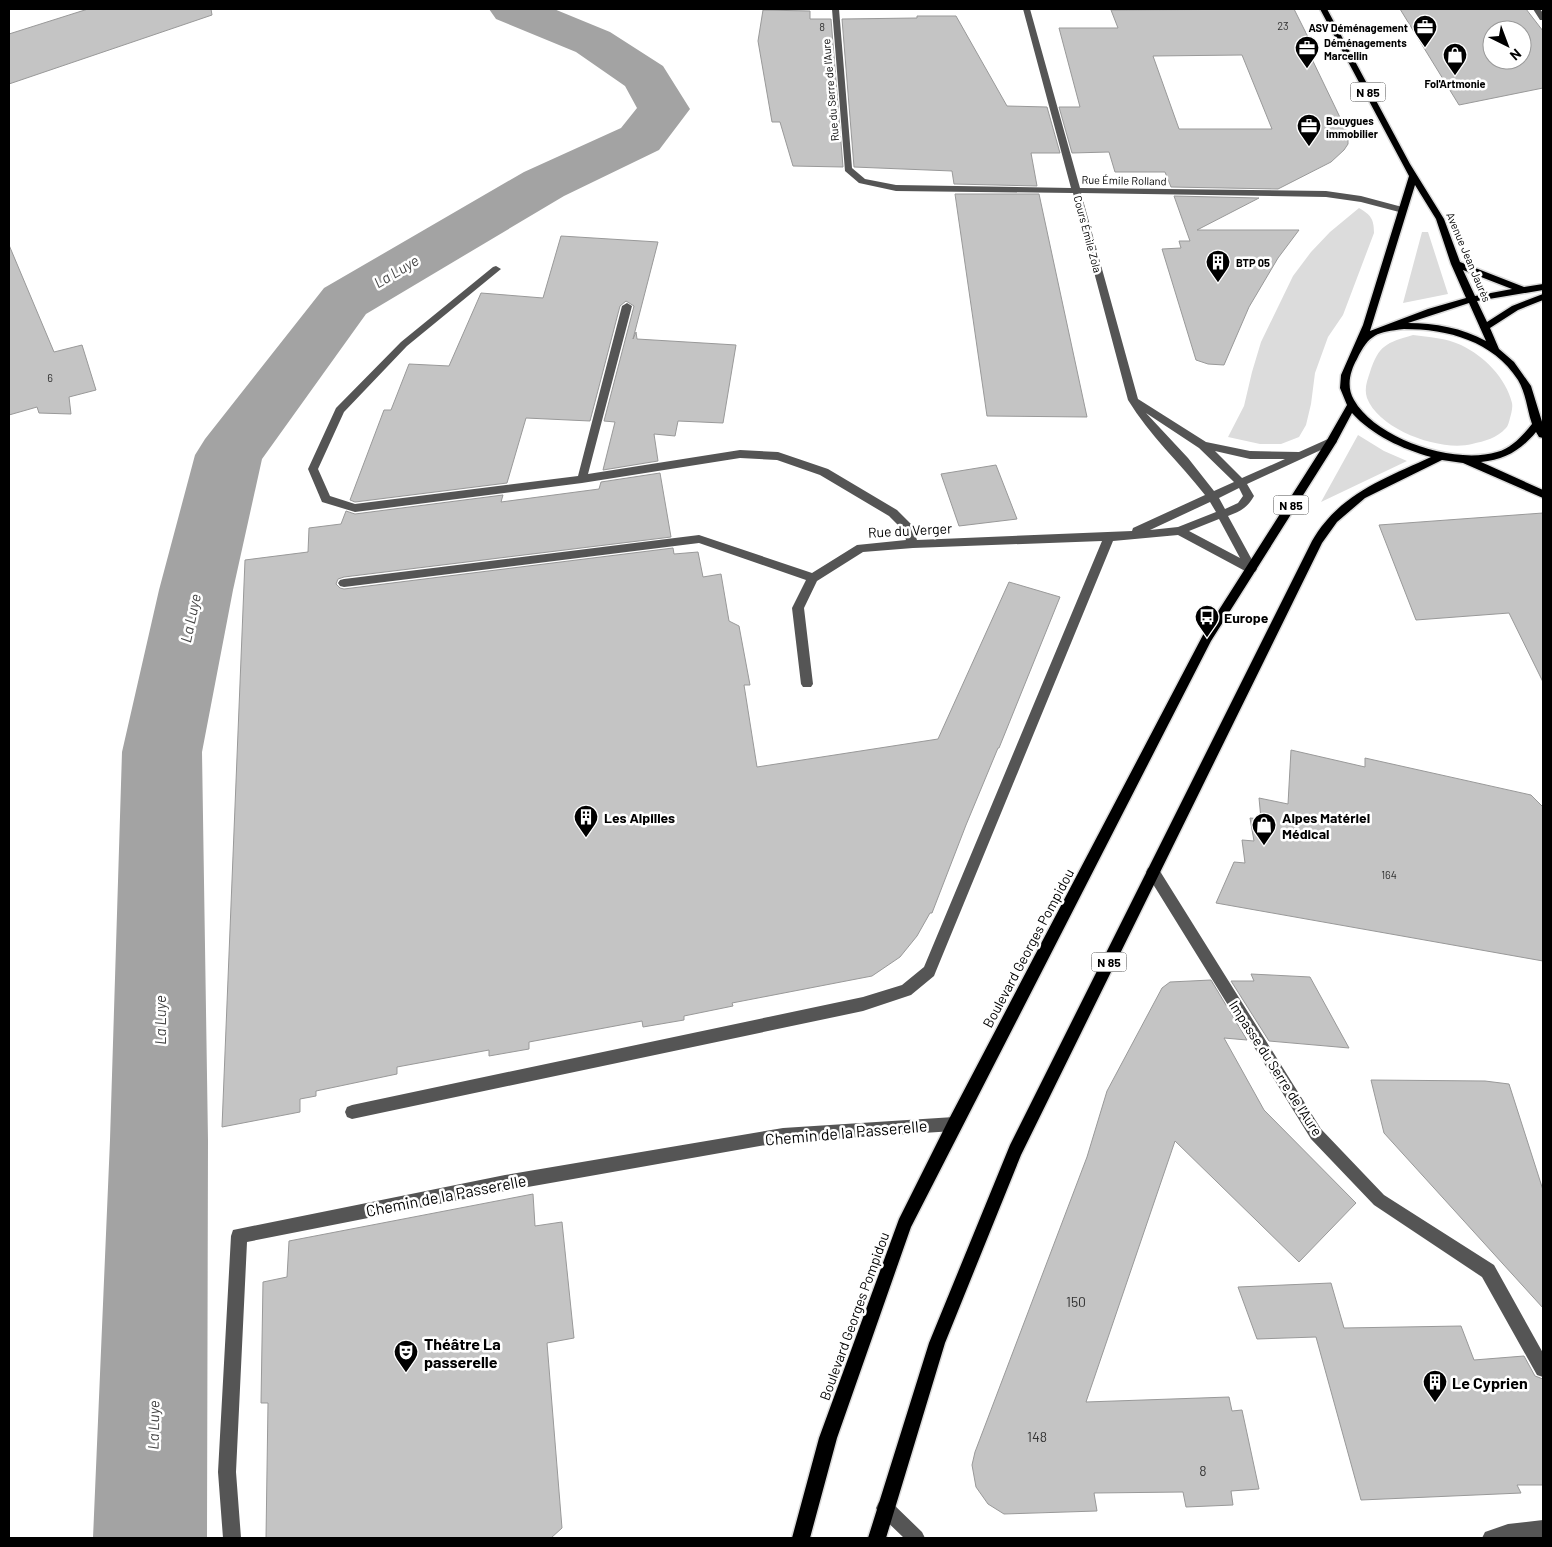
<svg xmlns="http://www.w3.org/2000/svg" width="1552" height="1547" font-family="Barlow,sans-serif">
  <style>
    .green { fill: #dcdcdc }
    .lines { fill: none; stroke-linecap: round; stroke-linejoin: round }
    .river { fill: #a3a3a3; fill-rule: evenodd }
    .building { fill: #c4c4c4; stroke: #999; fill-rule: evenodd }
    .major-casing { stroke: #dbdbdb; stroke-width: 3 }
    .minor { fill: #555; fill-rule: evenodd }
    .major { fill: #000; fill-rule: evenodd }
    .labels { text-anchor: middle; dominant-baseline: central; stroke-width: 5; stroke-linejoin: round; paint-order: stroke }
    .number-label { font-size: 11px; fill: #313131 }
    .far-poi-label { font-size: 11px; font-weight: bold; fill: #000; stroke: #fff; text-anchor: start }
    .far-street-label { font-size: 11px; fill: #000; stroke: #fff }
    .shield { fill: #fff; stroke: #4c4c4c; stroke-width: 1 }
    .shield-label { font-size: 12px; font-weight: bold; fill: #000 }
    .street-label { font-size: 14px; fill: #000; stroke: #fff }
    .poi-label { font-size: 14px; font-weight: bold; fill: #000; stroke: #fff; text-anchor: start }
    .near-number-label { font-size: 14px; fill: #313131 }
    .water-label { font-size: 15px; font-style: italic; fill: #444; stroke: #fff }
    .near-street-label { font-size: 16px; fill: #000; stroke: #fff }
    .near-poi-label { font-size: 16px; font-weight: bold; fill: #000; stroke: #fff; text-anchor: start }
  </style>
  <rect width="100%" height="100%" fill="#fff"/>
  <path class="green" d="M 1359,208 C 1371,215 1374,219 1374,233 L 1343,315 L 1328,337 L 1315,373 L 1311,404 L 1306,425 L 1299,437 L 1281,444 L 1260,444 L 1228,437 L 1244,406 L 1252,372 L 1261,342 L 1293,276 L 1311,252 L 1330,232 Z
    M 1422,232 L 1428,232 L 1448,294 L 1403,303 Z
    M 1413,335 C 1429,337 1446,338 1461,345 C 1484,356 1506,378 1512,403 C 1513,408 1511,414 1510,418 C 1509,422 1508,426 1506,428 C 1497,438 1485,441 1472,444 C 1441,452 1379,430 1367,398 C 1364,389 1367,381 1370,372 C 1379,345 1386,343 1413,335 Z
    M 1358,435 L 1384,451 L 1407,461 L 1321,502 Z"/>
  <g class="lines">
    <path class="river" d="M 489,9 L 554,9 L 610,32 L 663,66 L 690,109 L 659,150 L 564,196 L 366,314 L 262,459 L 233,590 L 202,752 L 208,1140 L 207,1538 L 93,1538 L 110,1140 L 122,752 L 159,590 L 195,455 L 205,439 L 324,288 L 524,172 L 621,128 L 637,108 L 625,86 L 576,52 L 496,19 Z"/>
  </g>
  <path class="building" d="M 88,9 L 211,9 L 212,15 L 9,84 L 9,34 Z
    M 1294,9 L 1317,55 L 1310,55 L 1348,134 L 1348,144 L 1344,150 L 1331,162 L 1278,189 L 1171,187 L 1165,172 L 1115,172 L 1109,152 L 1072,153 L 1059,107 L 1080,107 L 1059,28 L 1118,28 L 1111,10 ZM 1242,55 L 1272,129 L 1179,129 L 1153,56 Z
    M 1400,9 L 1526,9 L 1543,31 L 1543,88 L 1459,105 ZM 1492,30 L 1522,30 L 1522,60 L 1492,60 Z
    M 763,10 L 810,11 L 810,19 L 831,19 L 843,167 L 793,166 L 780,122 L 772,122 L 758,41 Z
    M 917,16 L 956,16 L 1007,106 L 1047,107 L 1060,153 L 1031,153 L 1037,186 L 954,184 L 952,171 L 854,167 L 842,19 L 917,18 Z
    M 955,194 L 1039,194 L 1087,417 L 987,416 Z
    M 1174,196 L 1259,198 L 1197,230 L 1299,230 L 1278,258 L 1249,307 L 1224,365 L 1208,364 L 1196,360 L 1162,249 L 1181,248 L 1179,241 L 1190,241 Z
    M 561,236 L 658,242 L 633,339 L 636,332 L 637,339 L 736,345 L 723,423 L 678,421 L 675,436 L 654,434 L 658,461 L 603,470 L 615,422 L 604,421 L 634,306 L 626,301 L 620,306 L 590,421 L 526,418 L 507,483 L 355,502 L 350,500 L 384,410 L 391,410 L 409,364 L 449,366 L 481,293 L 543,298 Z
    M 9,245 L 54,352 L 82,345 L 96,390 L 69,397 L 71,414 L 39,413 L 37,407 L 9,415 Z
    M 996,465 L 1017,519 L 959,526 L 941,474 Z
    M 660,473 L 671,537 L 344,577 L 338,579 L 336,584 L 340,588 L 344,589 L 673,548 L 674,554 L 698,552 L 703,577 L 721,574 L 729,621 L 739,626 L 750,685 L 744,685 L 757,767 L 938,739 L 1009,582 L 1060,597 L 999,748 L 998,748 L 966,825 L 932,913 L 930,913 L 917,936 L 900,957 L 872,976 L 732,1003 L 733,1006 L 684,1016 L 684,1020 L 643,1027 L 642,1021 L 529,1042 L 529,1049 L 489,1056 L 489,1050 L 397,1067 L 397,1074 L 316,1091 L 316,1096 L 300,1099 L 300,1112 L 222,1127 L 245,560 L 308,552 L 309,528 L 341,524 L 346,511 L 355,514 L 503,495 L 501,502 L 599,489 L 601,482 Z
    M 1543,513 L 1543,682 L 1509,613 L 1416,620 L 1379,525 Z
    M 1291,750 L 1365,767 L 1365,758 L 1531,795 L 1543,807 L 1543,961 L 1216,903 L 1234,862 L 1245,863 L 1242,840 L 1254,841 L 1250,818 L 1261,819 L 1259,798 L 1288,804 Z
    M 1251,974 L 1310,977 L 1349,1048 L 1269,1041 L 1231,981 L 1254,981 Z
    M 1211,980 L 1247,1040 L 1224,1038 L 1264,1110 L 1356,1203 L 1299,1262 L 1175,1141 L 1086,1402 L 1229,1397 L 1232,1411 L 1242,1410 L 1259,1489 L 1231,1491 L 1233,1505 L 1186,1507 L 1183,1492 L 1094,1493 L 1097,1511 L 1004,1514 L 988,1504 L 976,1487 L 972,1465 L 975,1452 L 1087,1157 L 1107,1091 L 1162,988 L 1170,982 Z
    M 1371,1080 L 1485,1081 L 1509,1084 L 1543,1190 L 1543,1308 L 1384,1133 Z
    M 533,1194 L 535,1226 L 562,1222 L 574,1338 L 547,1343 L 562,1528 L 551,1538 L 266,1538 L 268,1403 L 261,1403 L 263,1282 L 287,1277 L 289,1241 Z
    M 1331,1283 L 1344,1328 L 1461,1326 L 1474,1360 L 1524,1356 L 1535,1376 L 1543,1379 L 1543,1485 L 1517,1485 L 1521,1493 L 1361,1500 L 1316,1337 L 1257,1339 L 1238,1287 Z"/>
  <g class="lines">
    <defs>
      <path id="major" d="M 1320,9 L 1327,9 L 1410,164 L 1444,219 L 1460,262 L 1524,287 L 1543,284 L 1543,290 L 1477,301 L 1487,322 L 1512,306 L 1543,294 L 1543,300 L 1518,310 L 1490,328 L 1499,349 L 1514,362 L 1531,386 L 1543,425 L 1543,438 L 1539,437 L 1536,432 C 1521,450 1505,460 1481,462 L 1543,490 L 1543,498 L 1463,463 L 1442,460 L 1365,498 L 1337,522 L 1322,543 L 1021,1155 L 945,1343 L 886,1538 L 868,1538 L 929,1343 L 1010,1145 L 1312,541 C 1339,494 1384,479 1431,457 C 1402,449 1372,435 1352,413 L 1336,443 L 1211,641 L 911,1227 L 837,1438 L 810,1538 L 792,1538 L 819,1438 L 899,1219 L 949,1119 L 1203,635 L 1327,440 L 1347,405 L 1340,388 L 1341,375 L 1363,325 L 1409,176 ZM 1415,185 L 1436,219 L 1451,264 L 1466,298 L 1428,309 L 1370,331 ZM 1463,270 L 1512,289 L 1475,296 ZM 1469,303 L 1486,341 C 1462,328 1435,323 1408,323 ZM 1404,329 C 1448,329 1493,341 1518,380 C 1526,393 1527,410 1532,424 C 1523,435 1512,448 1497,452 C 1454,465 1376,439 1354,400 C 1346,387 1350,371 1357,359 C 1369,334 1377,332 1404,329 Z"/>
    </defs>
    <use href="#major" class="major-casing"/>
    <path class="minor" d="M 832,9 L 839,9 L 852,168 L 865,179 L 896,185 L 1071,188 L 1023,9 L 1030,9 L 1080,188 L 1326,191 L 1361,196 L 1406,208 L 1406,212 L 1403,213 L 1361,202 L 1326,197 L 1081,193 L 1138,399 L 1206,442 L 1250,451 L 1299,452 L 1328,439 L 1332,437 L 1337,441 L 1336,443 L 1247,484 L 1254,496 C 1247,508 1241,511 1228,516 L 1257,569 L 1255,572 L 1247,572 L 1178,535 L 1113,541 L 936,971 L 934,976 L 911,995 L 863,1011 L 352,1119 L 347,1117 L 345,1112 L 347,1107 L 352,1105 L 863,997 L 902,985 L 924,967 L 1102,541 L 913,548 L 863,552 L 817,581 L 804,608 L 813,684 L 811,687 L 803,687 L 801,684 L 792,608 L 806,580 L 699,543 L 344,587 L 340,586 L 338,583 L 340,580 L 344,579 L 699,535 L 812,573 L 857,545 L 906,540 L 902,529 L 889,516 L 820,475 L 777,460 L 740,458 L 582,483 L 355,512 L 322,502 L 308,469 L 336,408 L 401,342 L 493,267 L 496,266 L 501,269 L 407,346 L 344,412 L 318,469 L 330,496 L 355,504 L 578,476 L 622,306 L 627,303 L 632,306 L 588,474 L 740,450 L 778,452 L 828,469 L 897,510 L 911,524 L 917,540 L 1132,531 L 1133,528 L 1205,495 C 1180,463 1149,435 1128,400 L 1073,193 L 896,191 L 859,183 L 845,171 ZM 1146,413 L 1199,448 L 1234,482 L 1214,491 L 1188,458 ZM 1215,451 L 1250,459 L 1285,459 L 1242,478 ZM 1239,488 L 1243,496 L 1238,503 L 1225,509 L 1219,498 ZM 1210,502 L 1216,512 L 1178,527 L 1150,530 ZM 1219,519 L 1240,558 L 1189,531 Z
      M 1533,9 L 1540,9 L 1543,13 L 1543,20 L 1540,20 Z
      M 1153,866 L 1158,868 L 1321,1129 L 1384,1195 L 1494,1265 L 1543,1353 L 1543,1377 L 1537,1375 L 1482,1277 L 1374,1205 L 1311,1139 L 1148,876 L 1146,872 L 1148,868 Z
      M 954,1117 L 959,1119 L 961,1124 L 959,1129 L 954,1131 L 783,1142 L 505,1191 L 247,1242 L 236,1472 L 241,1538 L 223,1538 L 218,1472 L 231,1236 L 233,1230 L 505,1175 L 783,1128 Z
      M 885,1499 L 891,1502 L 922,1532 L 925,1538 L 904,1538 L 879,1514 L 876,1508 L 879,1502 Z
      M 1543,1520 L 1543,1538 L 1482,1538 L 1485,1532 L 1508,1524 Z"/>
    <use href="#major" class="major"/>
  </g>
  <defs>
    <symbol id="office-pin" viewBox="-11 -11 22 30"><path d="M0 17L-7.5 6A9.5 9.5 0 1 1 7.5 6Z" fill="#000" stroke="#fff"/><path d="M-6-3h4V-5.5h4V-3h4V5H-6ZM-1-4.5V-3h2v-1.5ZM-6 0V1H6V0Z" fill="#fff"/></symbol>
    <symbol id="shop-pin" viewBox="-11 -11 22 30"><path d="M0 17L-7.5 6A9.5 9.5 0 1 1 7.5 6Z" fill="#000" stroke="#fff"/><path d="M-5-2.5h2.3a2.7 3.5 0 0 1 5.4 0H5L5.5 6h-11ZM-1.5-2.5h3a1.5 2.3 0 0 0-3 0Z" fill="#fff"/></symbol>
    <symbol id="building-pin" viewBox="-11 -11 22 30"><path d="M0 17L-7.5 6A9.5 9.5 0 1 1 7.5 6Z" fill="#000" stroke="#fff"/><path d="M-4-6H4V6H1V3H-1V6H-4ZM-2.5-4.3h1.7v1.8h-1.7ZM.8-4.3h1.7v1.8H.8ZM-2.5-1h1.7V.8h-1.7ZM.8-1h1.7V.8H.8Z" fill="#fff"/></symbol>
    <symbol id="bus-pin" viewBox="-11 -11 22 30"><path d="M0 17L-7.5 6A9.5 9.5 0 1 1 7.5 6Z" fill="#000" stroke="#fff"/><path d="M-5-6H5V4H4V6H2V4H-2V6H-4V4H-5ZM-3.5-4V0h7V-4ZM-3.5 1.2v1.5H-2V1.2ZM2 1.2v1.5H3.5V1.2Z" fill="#fff"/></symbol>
    <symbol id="theatre-pin" viewBox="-11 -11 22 30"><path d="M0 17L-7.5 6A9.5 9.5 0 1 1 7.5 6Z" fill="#000" stroke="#fff"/><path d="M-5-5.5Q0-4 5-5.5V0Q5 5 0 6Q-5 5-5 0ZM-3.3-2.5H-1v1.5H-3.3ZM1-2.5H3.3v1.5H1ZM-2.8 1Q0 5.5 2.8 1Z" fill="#fff"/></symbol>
  </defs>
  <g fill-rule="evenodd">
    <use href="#office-pin" x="1411" y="13" width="28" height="38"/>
    <use href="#office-pin" x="1293" y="34" width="28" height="38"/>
    <use href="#shop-pin" x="1441" y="41" width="28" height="38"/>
    <use href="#office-pin" x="1295" y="112" width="28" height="38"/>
    <use href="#building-pin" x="1204" y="248" width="28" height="38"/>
    <use href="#bus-pin" x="1193" y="603" width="28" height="38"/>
    <use href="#building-pin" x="572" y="803" width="28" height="38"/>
    <use href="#shop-pin" x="1250" y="811" width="28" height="38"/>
    <use href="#theatre-pin" x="392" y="1338" width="28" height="38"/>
    <use href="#building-pin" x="1421" y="1368" width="28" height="38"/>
  </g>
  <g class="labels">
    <g class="number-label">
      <text x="1283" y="25">23</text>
      <text x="822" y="26">8</text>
      <text x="50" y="377">6</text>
      <text x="1389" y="874">164</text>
    </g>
    <g class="far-poi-label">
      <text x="1408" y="27" text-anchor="end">ASV Déménagement</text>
      <text x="1324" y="42">Déménagements<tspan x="1324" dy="13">Marcellin</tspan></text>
      <text x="1455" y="83" text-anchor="middle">Fol'Artmonie</text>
      <text x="1326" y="120">Bouygues<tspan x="1326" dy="13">immobilier</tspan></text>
      <text x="1236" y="262">BTP 05</text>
    </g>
    <g class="far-street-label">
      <text transform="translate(830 90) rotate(-95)">Rue du Serre de l'Aure</text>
      <text transform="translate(1124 180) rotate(1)">Rue Émile Rolland</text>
      <text transform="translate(1088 234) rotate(75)">Cours Émile Zola</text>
      <text transform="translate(1469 257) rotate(67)">Avenue Jean Jaurès</text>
    </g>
    <g class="shield">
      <rect x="1350.5" y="82.5" width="35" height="19" rx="4"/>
      <rect x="1273.5" y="495.5" width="35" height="19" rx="4"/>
      <rect x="1091.5" y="952.5" width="35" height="19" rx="4"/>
    </g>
    <g class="shield-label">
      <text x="1368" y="92">N 85</text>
      <text x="1291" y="505">N 85</text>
      <text x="1109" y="962">N 85</text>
    </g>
    <g class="street-label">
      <text transform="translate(910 530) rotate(-3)">Rue du Verger</text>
      <text transform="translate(1028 948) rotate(-62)">Boulevard Georges Pompidou</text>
      <text transform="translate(1276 1068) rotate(57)">Impasse du Serre de l'Aure</text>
      <text transform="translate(854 1316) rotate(-70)">Boulevard Georges Pompidou</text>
    </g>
    <g class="poi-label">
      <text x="1224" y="617">Europe</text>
      <text x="604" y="817">Les Alpilles</text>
      <text x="1282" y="817">Alpes Matériel<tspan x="1282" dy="16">Médical</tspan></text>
    </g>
    <g class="near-number-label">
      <text x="1076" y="1301">150</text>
      <text x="1037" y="1436">148</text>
      <text x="1203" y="1470">8</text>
    </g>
    <g class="water-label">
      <text transform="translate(396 271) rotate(-31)">La Luye</text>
      <text transform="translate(190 618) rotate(-78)">La Luye</text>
      <text transform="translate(160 1020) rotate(-90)">La Luye</text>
      <text transform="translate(153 1425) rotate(-89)">La Luye</text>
    </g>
    <g class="near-street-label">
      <text transform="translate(846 1132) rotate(-5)">Chemin de la Passerelle</text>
      <text transform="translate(446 1195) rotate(-11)">Chemin de la Passerelle</text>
    </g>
    <g class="near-poi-label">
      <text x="424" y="1343">Théâtre La<tspan x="424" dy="18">passerelle</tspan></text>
      <text x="1452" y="1382">Le Cyprien</text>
    </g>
  </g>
  <rect width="1552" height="1547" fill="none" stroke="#000000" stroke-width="20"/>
  <g transform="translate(1507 45) rotate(138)"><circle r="24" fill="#ffffff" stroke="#999999"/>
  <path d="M0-4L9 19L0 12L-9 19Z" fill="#000000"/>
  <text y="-8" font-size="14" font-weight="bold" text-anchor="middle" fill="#000000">N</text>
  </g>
</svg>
